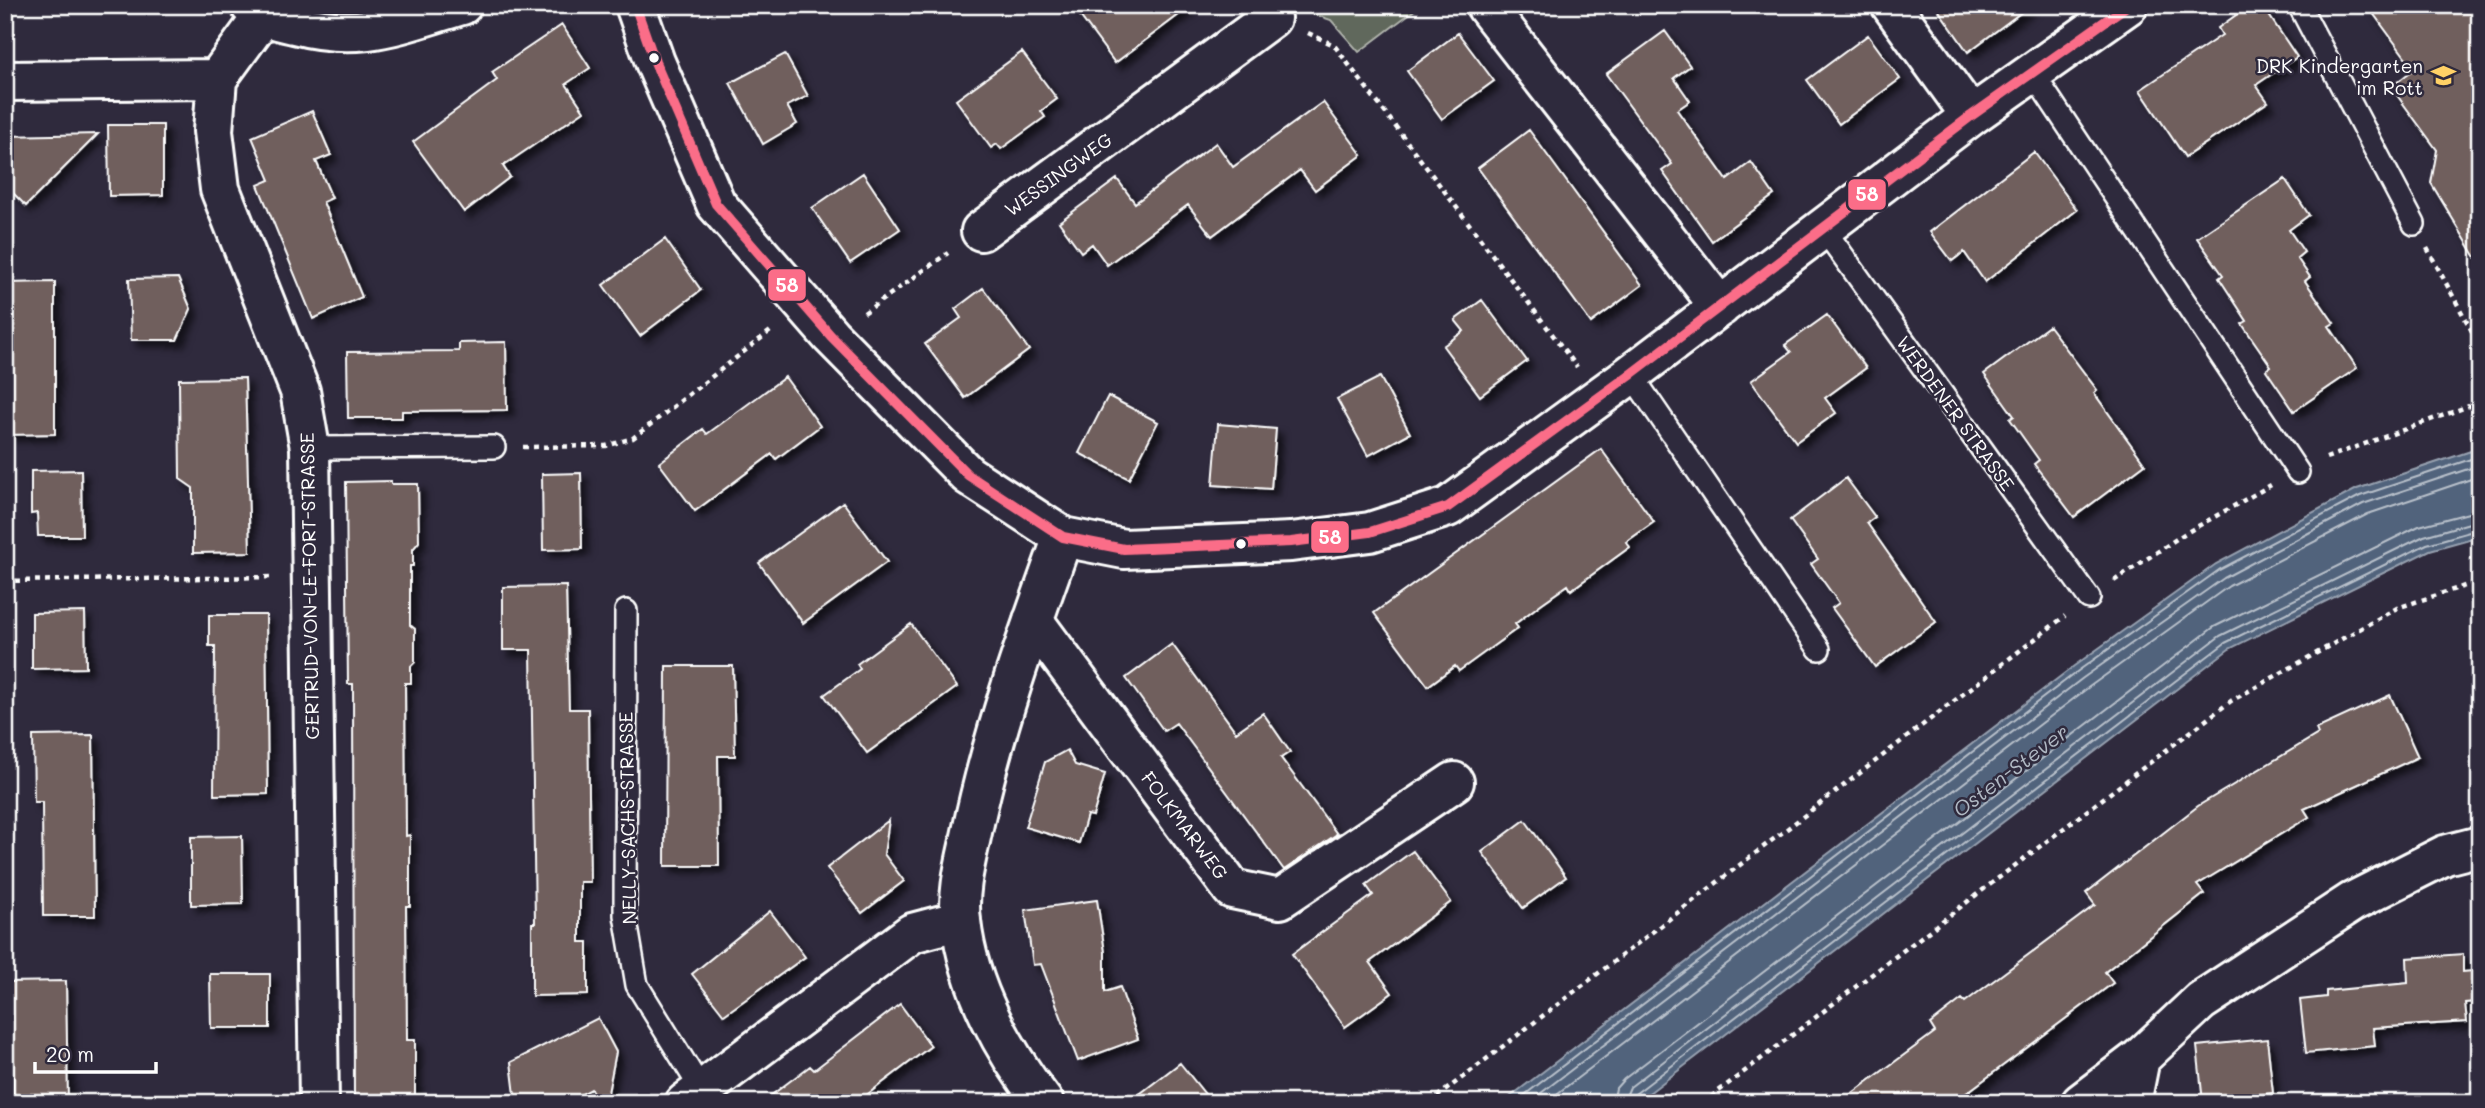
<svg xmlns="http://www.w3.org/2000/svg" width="2485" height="1108" font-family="Mali,sans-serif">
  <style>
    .green { fill: #61685b; stroke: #b0b4ad; stroke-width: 2 }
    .water { fill: #51637c; stroke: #97a1b0; stroke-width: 2 }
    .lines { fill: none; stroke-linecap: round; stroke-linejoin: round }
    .shore { stroke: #b9c1cb; stroke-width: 2 }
    .building { fill: #705e5d; stroke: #fff; stroke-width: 2; filter: url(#shadow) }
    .lane-casing { stroke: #fff; stroke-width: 26 }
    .street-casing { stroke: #fff; stroke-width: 44 }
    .path { stroke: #fff; stroke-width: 4.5; stroke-dasharray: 5 5; stroke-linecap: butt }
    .lane { stroke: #2f2a3d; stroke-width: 21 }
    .street { stroke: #2f2a3d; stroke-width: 38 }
    .bus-1-casing { stroke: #2f2a3d; stroke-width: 16 }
    .bus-1 { stroke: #fb6d88; stroke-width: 10 }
    .bus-dot { fill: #fff; stroke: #2f2a3d; stroke-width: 2.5 }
    .labels { text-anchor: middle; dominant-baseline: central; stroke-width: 5; stroke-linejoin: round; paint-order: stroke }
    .poi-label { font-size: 19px; fill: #fff; stroke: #2f2a3d; text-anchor: end }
    .street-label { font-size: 19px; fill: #fff; stroke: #2f2a3d }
    .water-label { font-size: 21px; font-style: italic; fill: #b1b9c4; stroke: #2f2a3d }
    .line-badge { stroke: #2f2a3d; stroke-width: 2.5 }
    .badge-label { font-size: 19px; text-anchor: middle; font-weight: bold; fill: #fff }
  </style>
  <defs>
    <filter id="shadow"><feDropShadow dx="6" dy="6" stdDeviation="3.5" flood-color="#0009"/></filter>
  </defs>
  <rect width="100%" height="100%" fill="#2f2a3d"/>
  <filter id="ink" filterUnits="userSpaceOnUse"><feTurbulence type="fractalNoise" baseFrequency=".0143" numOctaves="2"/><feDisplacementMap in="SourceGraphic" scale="14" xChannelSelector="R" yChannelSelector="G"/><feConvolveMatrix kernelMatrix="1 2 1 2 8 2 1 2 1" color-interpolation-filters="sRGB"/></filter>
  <g filter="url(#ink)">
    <path class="green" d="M 1287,5 L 1421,5 L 1359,52 L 1331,20 Z"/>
    <path class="water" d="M 2480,448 L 2480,536 L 2430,550 L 2229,649 L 1636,1103 L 1502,1103 L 2074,666 L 2216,564 L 2357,489 Z"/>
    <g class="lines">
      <path class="shore" d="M 1514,1103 L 2078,671 L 2219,570 L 2360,496 L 2480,456
        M 1528,1103 L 2083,678 L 2224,578 L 2363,504 L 2480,465
        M 1545,1103 L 2089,687 L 2229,586 L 2368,514 L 2480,476
        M 1613,1103 L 1616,1088 L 1624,1079 L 2214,627 L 2419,526 L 2480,510
        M 1623,1103 L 1630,1087 L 2220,636 L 2424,536 L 2480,520
        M 1632,1103 L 1635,1094 L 2225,643 L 2427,544 L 2480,529"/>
    </g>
    <path class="building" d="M 1072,5 L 1192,5 L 1115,63 Z
      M 1935,5 L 2031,5 L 1968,52 Z
      M 2250,5 L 2262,5 L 2297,57 L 2256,85 L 2268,102 L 2185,157 L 2140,90 L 2222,35 L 2218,28 Z
      M 2367,5 L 2480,5 L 2480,264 L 2431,183 L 2437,150 L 2391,87 L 2414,69 Z
      M 562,25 L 590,68 L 566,84 L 584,111 L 503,166 L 510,177 L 464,212 L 413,142 L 497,80 L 492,72 Z
      M 1665,31 L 1690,66 L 1674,78 L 1690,101 L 1677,110 L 1727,180 L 1751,162 L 1774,195 L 1712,241 L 1662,171 L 1672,164 L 1606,74 Z
      M 1458,33 L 1494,81 L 1442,119 L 1407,71 Z
      M 1868,35 L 1900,79 L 1839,124 L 1807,80 Z
      M 1022,52 L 1057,99 L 1041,111 L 1045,117 L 1001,149 L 997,144 L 991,148 L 956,100 Z
      M 785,54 L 808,96 L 787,106 L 797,124 L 763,144 L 730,83 Z
      M 1323,102 L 1362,155 L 1315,190 L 1300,170 L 1212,236 L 1188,205 L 1107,265 L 1092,244 L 1081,252 L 1059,222 L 1117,179 L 1135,203 L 1216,143 L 1233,167 Z
      M 312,111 L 331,155 L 316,161 L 332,198 L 323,202 L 362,297 L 313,319 L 258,185 L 270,180 L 252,137 Z
      M 108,125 L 163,125 L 163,195 L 109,196 Z
      M 1529,130 L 1642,285 L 1591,323 L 1478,168 Z
      M 98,134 L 26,206 L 5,185 L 5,136 Z
      M 2034,152 L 2077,210 L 1985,282 L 1964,252 L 1952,261 L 1930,232 Z
      M 863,173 L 900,229 L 850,263 L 812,208 Z
      M 2285,179 L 2309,215 L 2289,230 L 2304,252 L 2297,258 L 2310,277 L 2305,281 L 2334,323 L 2329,326 L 2357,368 L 2294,411 L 2266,370 L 2271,366 L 2242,324 L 2247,321 L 2219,278 L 2223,275 L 2197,238 Z
      M 665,239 L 701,290 L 640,336 L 603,285 Z
      M 178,278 L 191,309 L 177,340 L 131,340 L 129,279 Z
      M 55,282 L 55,434 L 5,435 L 5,283 Z
      M 983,288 L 1029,350 L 965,398 L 925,344 L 961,318 L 955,309 Z
      M 1482,300 L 1527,361 L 1480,396 L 1443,346 L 1464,331 L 1455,320 Z
      M 1827,315 L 1866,368 L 1825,398 L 1836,413 L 1796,442 L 1751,381 L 1791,352 L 1785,345 Z
      M 2049,326 L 2097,390 L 2094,393 L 2145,464 L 2074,517 L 2034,464 L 2039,460 L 2010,419 L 2014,416 L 1984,374 Z
      M 506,342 L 507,410 L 402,411 L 402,418 L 348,418 L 347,352 L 459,351 L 459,343 Z
      M 785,377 L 820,426 L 776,459 L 772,454 L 695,511 L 659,463 L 703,429 L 707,434 Z
      M 1380,377 L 1410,433 L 1368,456 L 1337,399 Z
      M 245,378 L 250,552 L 193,553 L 193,488 L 180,479 L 179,379 Z
      M 1108,396 L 1158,422 L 1129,479 L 1079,453 Z
      M 1218,424 L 1276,429 L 1271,489 L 1213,485 Z
      M 1601,449 L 1654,522 L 1626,542 L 1630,547 L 1571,590 L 1568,585 L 1541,604 L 1515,624 L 1518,628 L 1459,671 L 1455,666 L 1428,686 L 1374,613 Z
      M 81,470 L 82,536 L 38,536 L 37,513 L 31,514 L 31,471 Z
      M 581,473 L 582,549 L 543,550 L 542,474 Z
      M 1846,478 L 1875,517 L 1867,523 L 1936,622 L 1875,667 L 1832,608 L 1839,603 L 1811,564 L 1818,559 L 1790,520 Z
      M 391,481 L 391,484 L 418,484 L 419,542 L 413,549 L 413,566 L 410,566 L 410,625 L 415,629 L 415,662 L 411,666 L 411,683 L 405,683 L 406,836 L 410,835 L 410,906 L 406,906 L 407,1040 L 415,1040 L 415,1103 L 354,1103 L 353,684 L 348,684 L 346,482 Z
      M 843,502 L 887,562 L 803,623 L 759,563 Z
      M 566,586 L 569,709 L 588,709 L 590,882 L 580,882 L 580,942 L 588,942 L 588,995 L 532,996 L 532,923 L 535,923 L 531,650 L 503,650 L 503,587 Z
      M 85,612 L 86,668 L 32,669 L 32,613 Z
      M 209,615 L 266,615 L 268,794 L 214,795 L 215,646 L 209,646 Z
      M 911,624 L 957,687 L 867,753 L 824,695 L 860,669 L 857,664 Z
      M 1172,644 L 1236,732 L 1263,713 L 1290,752 L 1281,758 L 1337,834 L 1284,870 L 1176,723 L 1164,731 L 1126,678 Z
      M 666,666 L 733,666 L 735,756 L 718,756 L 719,866 L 665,866 Z
      M 2390,695 L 2418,757 L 2304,809 L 2309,817 L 2197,885 L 2204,894 L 2105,972 L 2113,983 L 2040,1038 L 1953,1103 L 1839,1103 L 1935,1032 L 1930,1024 L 1962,999 L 1965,1002 L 2095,905 L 2086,893 L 2198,806 L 2318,734 L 2316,729 Z
      M 93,735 L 95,916 L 43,916 L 42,802 L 34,802 L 33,736 Z
      M 1067,750 L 1075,765 L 1105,774 L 1093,816 L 1087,815 L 1079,843 L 1025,827 L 1045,762 Z
      M 889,820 L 884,854 L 904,881 L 862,913 L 827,868 Z
      M 1525,820 L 1566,877 L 1523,908 L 1482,852 Z
      M 242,836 L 243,904 L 191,905 L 191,837 Z
      M 1413,851 L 1451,902 L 1370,962 L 1392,993 L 1345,1027 L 1292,954 L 1373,895 L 1366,885 Z
      M 1097,900 L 1105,952 L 1105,992 L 1120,987 L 1138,1039 L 1078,1061 L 1041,964 L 1033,965 L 1025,910 Z
      M 770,911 L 805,957 L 724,1015 L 692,974 Z
      M 2463,954 L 2463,972 L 2473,971 L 2475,1002 L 2465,1003 L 2467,1022 L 2373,1028 L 2375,1046 L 2306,1053 L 2300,1000 L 2326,997 L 2326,991 L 2408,983 L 2407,958 Z
      M 210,974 L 270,974 L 270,1028 L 211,1028 Z
      M 66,981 L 68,1103 L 13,1103 L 13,1043 L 7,1043 L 6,982 Z
      M 900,1004 L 931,1046 L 856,1103 L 761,1103 L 810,1066 L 814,1070 Z
      M 598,1018 L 616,1052 L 606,1103 L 599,1103 L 591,1089 L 565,1103 L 516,1103 L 511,1062 Z
      M 2267,1039 L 2273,1093 L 2203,1102 L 2197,1046 Z
      M 1180,1063 L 1212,1103 L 1128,1103 Z"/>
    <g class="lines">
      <defs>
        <path id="lane" d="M 2299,5 L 2414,224
          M 2032,72 L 2298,472
          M 1823,228 L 2089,598
          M 1631,374 L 1819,649
          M 310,448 L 494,447
          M 626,611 L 625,915 L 637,985 L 701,1089"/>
        <path id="street" d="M 250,5 C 264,17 277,20 294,24 C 361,42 397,24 462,5
          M 635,5 L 655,62 L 716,204 L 831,336 L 968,475 L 1063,537 L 1124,549 L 1291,542 L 1370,532 L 1448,507 L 1631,374 L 1971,116 L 2128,5
          M 1891,5 L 1971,116
          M 1486,6 L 1720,307
          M 263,16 L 217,79 L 213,131 L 220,189 L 300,391 L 310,448 L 319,1103
          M 5,81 L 217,79
          M 981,231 L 1271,18 L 1262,5
          M 1033,620 L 1232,889 L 1280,899 L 1454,782
          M 685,1103 L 912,933 L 961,920
          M 1044,1103 C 1004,1052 968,986 961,921 C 957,891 966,860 972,832 C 993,731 1028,634 1063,537
          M 2081,1103 L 2140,1058 L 2201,1001 L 2352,902 L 2445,855 L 2480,846
          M 2131,1103 L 2140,1058"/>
      </defs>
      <use href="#lane" class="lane-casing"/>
      <use href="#street" class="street-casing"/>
      <path class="path" d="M 1308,33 L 1334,45 L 1577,367
        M 2427,248 L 2480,346
        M 864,313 L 948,253
        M 523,447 L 606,446 L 633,438 L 773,329
        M 2326,458 L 2480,402
        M 5,581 L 274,577
        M 2114,581 L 2184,534 L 2271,485
        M 1429,1103 L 2065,616
        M 1703,1103 L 2231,701 L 2397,608 L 2480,581"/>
      <use href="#lane" class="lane"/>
      <use href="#street" class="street"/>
      <defs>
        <path id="bus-1" d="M 635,5 L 655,62 L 716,204 L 831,336 L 968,475 L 1063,537 L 1124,549 L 1291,542 L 1370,532 L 1448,507 L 1631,374 L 1971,116 L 2128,5"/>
      </defs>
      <use href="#bus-1" class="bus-1-casing"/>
      <use href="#bus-1" class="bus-1"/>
    </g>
  </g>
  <defs>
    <symbol id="school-bare" viewBox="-9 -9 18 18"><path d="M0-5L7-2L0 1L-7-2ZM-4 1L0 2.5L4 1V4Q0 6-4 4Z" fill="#ffd166" stroke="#2f2a3d" stroke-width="2.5" paint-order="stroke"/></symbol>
  </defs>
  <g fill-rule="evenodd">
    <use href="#school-bare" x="2426" y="58" width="35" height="35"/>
  </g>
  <g class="bus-dot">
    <circle cx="654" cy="58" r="6"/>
    <circle cx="1241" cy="544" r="6"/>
  </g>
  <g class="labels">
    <g class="poi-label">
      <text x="2423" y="65">DRK Kindergarten<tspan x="2423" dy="22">im Rott</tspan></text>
    </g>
    <g class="street-label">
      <text transform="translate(1058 174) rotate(-36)">WESSINGWEG</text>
      <text transform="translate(1956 413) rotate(54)">WERDENER STRASSE</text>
      <text transform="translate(309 586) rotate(-91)">GERTRUD-VON-LE-FORT-STRASSE</text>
      <text transform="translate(627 818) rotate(-91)">NELLY-SACHS-STRASSE</text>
      <text transform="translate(1185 825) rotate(53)">FOLKMARWEG</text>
    </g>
    <g class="water-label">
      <text transform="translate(2010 770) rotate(-37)">Osten-Stever</text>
    </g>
  </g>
  <g class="line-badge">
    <rect x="1847" y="178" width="40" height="33" rx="7" fill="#fb6d88"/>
    <rect x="767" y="268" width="40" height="34" rx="7" fill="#fb6d88"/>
    <rect x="1310" y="520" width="40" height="34" rx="7" fill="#fb6d88"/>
  </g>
  <g class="badge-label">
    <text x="1867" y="201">58</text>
    <text x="787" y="292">58</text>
    <text x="1330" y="544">58</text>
  </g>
  <rect width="2485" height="1108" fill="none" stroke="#2f2a3d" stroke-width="28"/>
  <rect x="14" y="14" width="2457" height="1080" fill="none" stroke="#fff" stroke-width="2.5" filter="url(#ink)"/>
  <path d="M35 1062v10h121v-10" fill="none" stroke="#ffffff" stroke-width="3.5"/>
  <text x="46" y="1062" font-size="21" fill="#ffffff" stroke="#2f2a3d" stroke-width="5" paint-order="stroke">20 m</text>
</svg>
